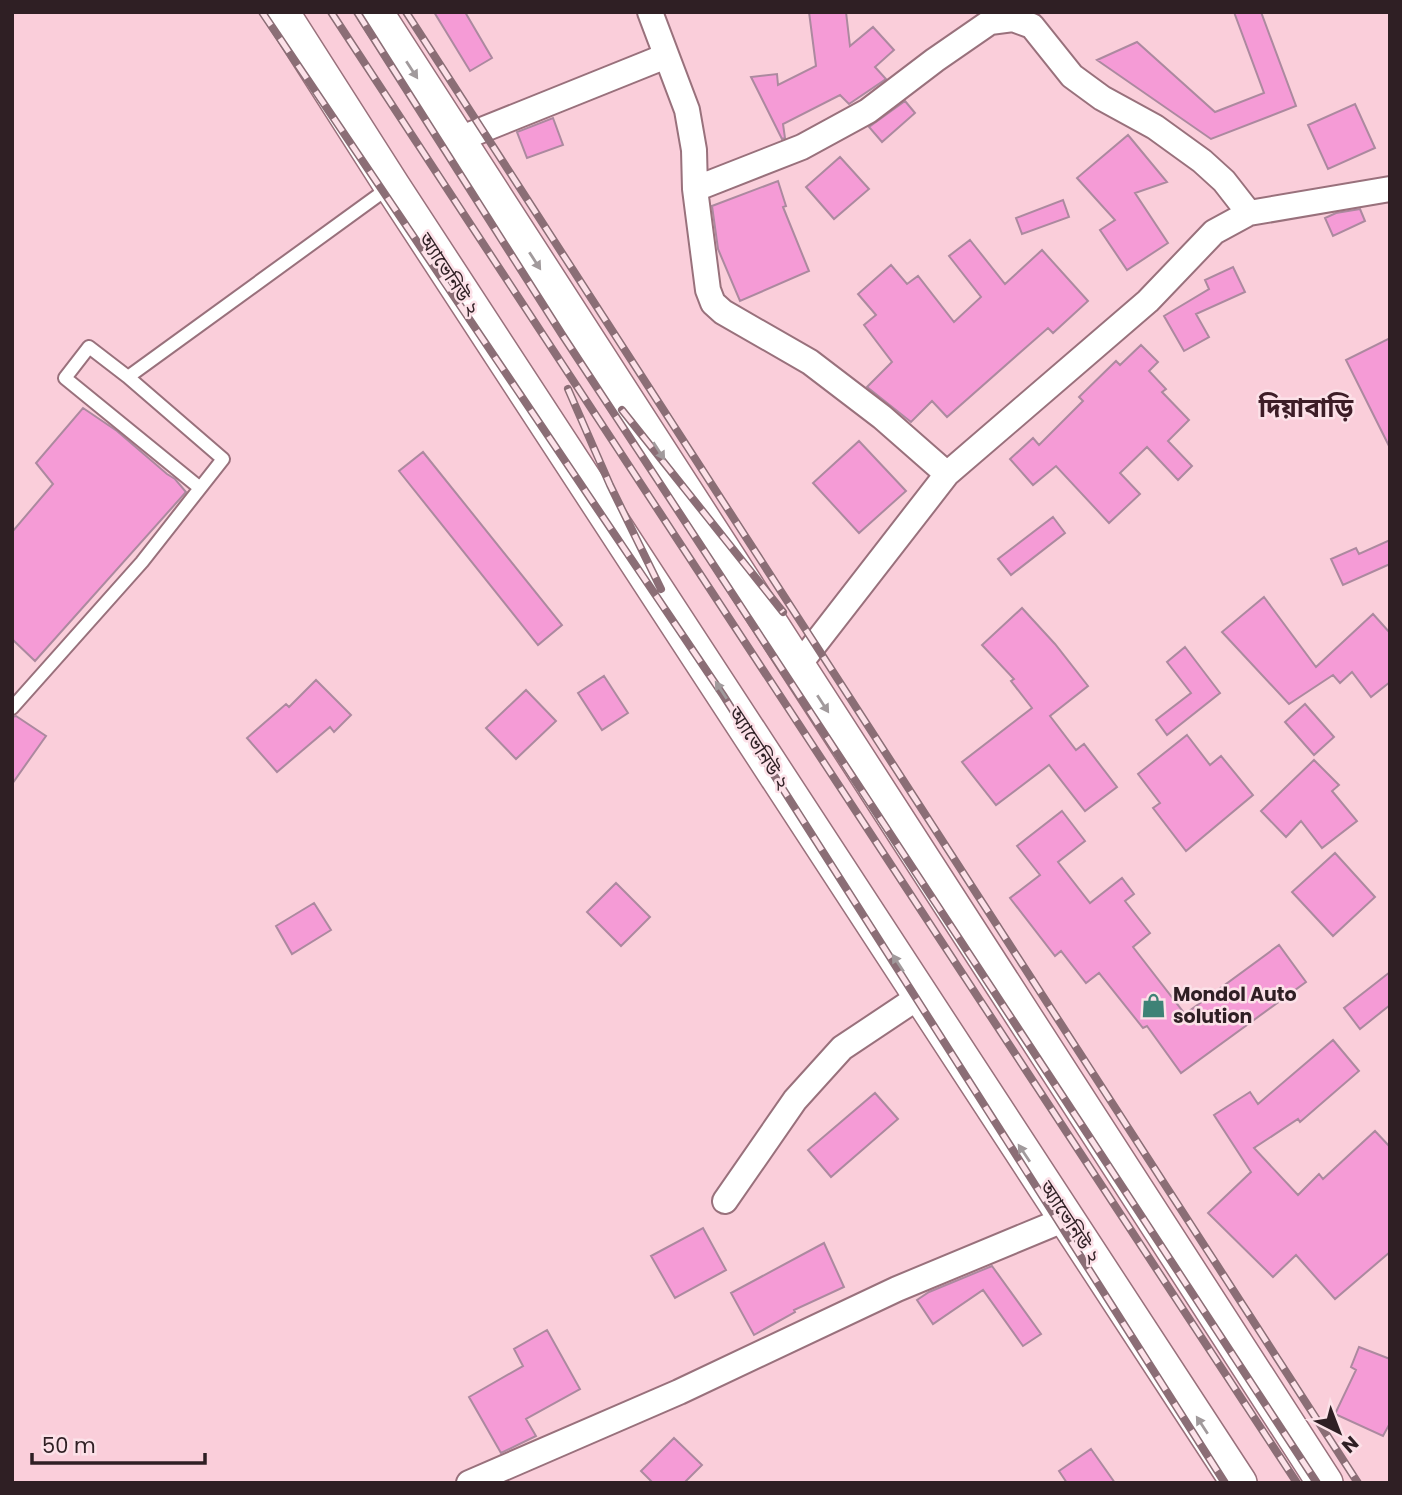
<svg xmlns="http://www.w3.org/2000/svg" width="1402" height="1495" font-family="Poppins,'Noto Sans Bengali',sans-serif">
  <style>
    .building { fill: #f59bd6; stroke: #ac899f; stroke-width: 2 }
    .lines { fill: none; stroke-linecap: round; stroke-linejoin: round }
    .lane-casing { stroke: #99717c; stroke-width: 16 }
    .street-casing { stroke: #99717c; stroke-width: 28 }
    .secondary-casing { stroke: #99717c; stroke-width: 38 }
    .lane { stroke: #fff; stroke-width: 12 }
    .street { stroke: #fff; stroke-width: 24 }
    .secondary { stroke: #fff; stroke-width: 35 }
    .rail-casing { stroke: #8b6e76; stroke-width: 8 }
    .rail { stroke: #fce1e8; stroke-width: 5; stroke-dasharray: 16; stroke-linecap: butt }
    .oneway { fill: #a19a9c }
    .labels { text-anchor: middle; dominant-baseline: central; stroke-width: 5; stroke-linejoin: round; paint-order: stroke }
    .street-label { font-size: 19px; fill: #2f1f24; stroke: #fce1e8 }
    .poi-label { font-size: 19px; font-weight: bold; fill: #2f1f24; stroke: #fce1e8; text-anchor: start }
    .district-label { font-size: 26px; font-weight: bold; fill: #3d1d27; stroke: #fce1e8 }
  </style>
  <rect width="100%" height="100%" fill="#faceda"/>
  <path class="building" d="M 434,12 L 465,12 L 492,58 L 470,71 Z
    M 809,12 L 846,12 L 850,46 L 873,27 L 894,50 L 875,67 L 886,79 L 849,104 L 840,95 L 783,124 L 785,138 L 782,139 L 751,77 L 777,74 L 778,85 L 816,66 Z
    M 1234,12 L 1261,12 L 1296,106 L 1211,139 L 1097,60 L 1137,42 L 1215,112 L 1264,93 Z
    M 905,101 L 915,113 L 882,142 L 869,127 Z
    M 1355,104 L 1375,148 L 1328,169 L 1308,125 Z
    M 553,118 L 563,145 L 527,158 L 517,132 Z
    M 1128,135 L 1167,182 L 1135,193 L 1168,243 L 1127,270 L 1100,230 L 1115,220 L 1077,178 Z
    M 840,157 L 869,189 L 834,219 L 806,187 Z
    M 778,181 L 786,206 L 783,207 L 809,271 L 740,301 L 718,249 L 712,206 Z
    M 1063,200 L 1069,217 L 1022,234 L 1016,218 Z
    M 1360,209 L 1365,221 L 1333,236 L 1325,218 L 1336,213 Z
    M 970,240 L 1005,284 L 1042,250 L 1088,301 L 1053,333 L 1048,328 L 947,417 L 932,401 L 911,422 L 867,387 L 892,362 L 864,325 L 876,315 L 858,294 L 891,265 L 907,284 L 918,276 L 954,322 L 981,297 L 949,256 Z
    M 1233,267 L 1245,292 L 1196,314 L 1209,337 L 1184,351 L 1164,316 L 1209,289 L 1205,280 Z
    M 1390,338 L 1390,448 L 1346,360 Z
    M 1141,345 L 1158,362 L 1149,371 L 1166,389 L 1162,392 L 1189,420 L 1168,441 L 1192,466 L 1178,480 L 1147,447 L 1120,473 L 1140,494 L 1109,523 L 1056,466 L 1033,485 L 1010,459 L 1033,438 L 1039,445 L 1083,401 L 1079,397 L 1116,361 L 1120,365 Z
    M 83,408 L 117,431 L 167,474 L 175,479 L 186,492 L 35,661 L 12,639 L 12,532 L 53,484 L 36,463 Z
    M 859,441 L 906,491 L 859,533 L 813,483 Z
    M 423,452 L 562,625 L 538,645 L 399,471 Z
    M 1053,517 L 1065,533 L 1011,575 L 998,559 Z
    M 1390,540 L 1390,564 L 1343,585 L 1331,559 L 1356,548 L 1359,554 Z
    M 1264,597 L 1316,667 L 1373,614 L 1390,633 L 1390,682 L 1371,697 L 1352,672 L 1340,683 L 1333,675 L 1289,704 L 1222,632 Z
    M 1022,608 L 1055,644 L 1088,686 L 1050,716 L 1076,750 L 1084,744 L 1117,787 L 1085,811 L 1049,765 L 996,805 L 962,762 L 1032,708 L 1011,681 L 1014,679 L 982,645 Z
    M 1185,647 L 1220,693 L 1167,735 L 1156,720 L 1191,693 L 1167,662 Z
    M 604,676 L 628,713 L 602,730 L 578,693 Z
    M 316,680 L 351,715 L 334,732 L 330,727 L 277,772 L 247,738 L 286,704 L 289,707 Z
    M 526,690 L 556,721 L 516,759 L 486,728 Z
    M 1305,704 L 1334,737 L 1314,755 L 1285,722 Z
    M 16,716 L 46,736 L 12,784 L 12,717 Z
    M 1187,735 L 1210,765 L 1221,756 L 1253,795 L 1186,851 L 1153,808 L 1160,803 L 1138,774 Z
    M 1314,760 L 1339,785 L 1332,791 L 1357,821 L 1322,848 L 1301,821 L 1286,837 L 1261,811 Z
    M 1062,811 L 1085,841 L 1058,862 L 1090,903 L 1122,878 L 1134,894 L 1125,901 L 1150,933 L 1133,947 L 1185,1014 L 1279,945 L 1306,982 L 1181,1073 L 1147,1026 L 1143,1028 L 1099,973 L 1086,983 L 1061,951 L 1055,956 L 1010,898 L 1040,875 L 1017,846 Z
    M 1335,853 L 1375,897 L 1333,936 L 1292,892 Z
    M 616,883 L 650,917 L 621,946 L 587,912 Z
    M 314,903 L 331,930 L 292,954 L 276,926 Z
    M 1390,972 L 1390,1005 L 1360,1029 L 1344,1008 Z
    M 1333,1040 L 1359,1071 L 1300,1122 L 1298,1119 L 1254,1148 L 1298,1195 L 1319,1174 L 1323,1179 L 1375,1131 L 1390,1147 L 1390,1252 L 1335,1299 L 1296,1255 L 1273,1277 L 1208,1213 L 1251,1172 L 1214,1115 L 1250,1092 L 1258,1104 Z
    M 875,1093 L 898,1119 L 831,1177 L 808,1150 Z
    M 703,1228 L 726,1270 L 675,1298 L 651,1256 Z
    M 824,1243 L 844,1287 L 794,1310 L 795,1312 L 754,1335 L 731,1293 Z
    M 992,1266 L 1041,1334 L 1023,1346 L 983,1290 L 933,1324 L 917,1300 L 929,1292 Z
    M 547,1330 L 580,1389 L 526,1419 L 536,1436 L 501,1453 L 469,1397 L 523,1366 L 514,1349 Z
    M 1359,1347 L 1390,1359 L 1390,1423 L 1383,1436 L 1335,1414 L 1356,1370 L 1351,1367 Z
    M 674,1438 L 702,1465 L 684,1483 L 653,1483 L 641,1471 Z
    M 1091,1449 L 1115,1483 L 1067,1483 L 1059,1471 Z"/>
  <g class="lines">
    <defs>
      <path id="lane" d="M 128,377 L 89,347 L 65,378 L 200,488
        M 12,708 L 142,562 L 223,459 L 128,377 L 391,186"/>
      <path id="street" d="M 650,12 L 687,110 L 694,150 L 695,189 L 708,290 L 713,303 L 723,312 L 810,362 L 882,417 L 947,474 L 1148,301 L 1214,232 L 1249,213 L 1390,189
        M 457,140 L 666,56
        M 695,189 L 802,147 L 868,111 L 935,60 L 990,22 L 1013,19 L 1032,26 L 1072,76 L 1102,98 L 1155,127 L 1202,161 L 1224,181 L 1249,213
        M 798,666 L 947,474
        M 725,1201 L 795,1100 L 842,1048 L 920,996
        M 469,1483 L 679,1392 L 897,1289 L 1068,1218"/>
      <path id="secondary" d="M 281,12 L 392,186 L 1239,1483
        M 375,12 L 1325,1483"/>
    </defs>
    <use href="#lane" class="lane-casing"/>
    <use href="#street" class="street-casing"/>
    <use href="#secondary" class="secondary-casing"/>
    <use href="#lane" class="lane"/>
    <use href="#street" class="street"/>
    <use href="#secondary" class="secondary"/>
    <defs>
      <path id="rail" d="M 262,12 L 723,695 L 1225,1483
        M 331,12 L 1297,1483
        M 357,12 L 563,336 L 1317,1483
        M 406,12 L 1358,1483
        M 568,389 L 610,485 L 661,589
        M 622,410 L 783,612"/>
    </defs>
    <use href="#rail" class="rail-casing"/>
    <use href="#rail" class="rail"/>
  </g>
  <defs><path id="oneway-solid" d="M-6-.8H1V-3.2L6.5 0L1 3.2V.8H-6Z" transform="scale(1.75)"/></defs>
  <g class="oneway">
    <use href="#oneway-solid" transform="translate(412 70) rotate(57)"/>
    <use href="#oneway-solid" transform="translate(535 261) rotate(57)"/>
    <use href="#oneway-solid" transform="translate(659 451) rotate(57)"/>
    <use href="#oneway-solid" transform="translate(721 690) rotate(-123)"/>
    <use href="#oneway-solid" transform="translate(823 704) rotate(57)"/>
    <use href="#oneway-solid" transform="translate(898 963) rotate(-123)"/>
    <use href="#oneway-solid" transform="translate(1024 1153) rotate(-124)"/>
    <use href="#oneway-solid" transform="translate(1202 1425) rotate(-123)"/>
  </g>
  <defs>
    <symbol id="shop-bare" viewBox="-9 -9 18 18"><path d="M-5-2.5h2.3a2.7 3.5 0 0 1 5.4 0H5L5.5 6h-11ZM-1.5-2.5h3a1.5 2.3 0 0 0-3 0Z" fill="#3e8276" stroke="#fce1e8" stroke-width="2.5" paint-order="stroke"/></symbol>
  </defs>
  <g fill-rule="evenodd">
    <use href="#shop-bare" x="1136" y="988" width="35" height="35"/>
  </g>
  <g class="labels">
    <g class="street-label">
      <text transform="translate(449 274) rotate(57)">অ্যাভেনিউ ২</text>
      <text transform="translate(759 748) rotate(57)">অ্যাভেনিউ ২</text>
      <text transform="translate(1070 1222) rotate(57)">অ্যাভেনিউ ২</text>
    </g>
    <g class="poi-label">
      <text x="1173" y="994">Mondol Auto<tspan x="1173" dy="22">solution</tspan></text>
    </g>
    <g class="district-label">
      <text x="1306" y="408">দিয়াবাড়ি</text>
    </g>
  </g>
  <rect width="1402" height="1495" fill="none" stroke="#2f1f24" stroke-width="28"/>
  <g transform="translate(1339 1432) rotate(138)" stroke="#fce1e8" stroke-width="5" paint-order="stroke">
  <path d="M0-5L12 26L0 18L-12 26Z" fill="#2f1f24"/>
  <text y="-10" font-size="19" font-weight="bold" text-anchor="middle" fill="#2f1f24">N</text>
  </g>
  <path d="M32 1453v10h173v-10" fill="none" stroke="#2f1f24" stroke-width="3.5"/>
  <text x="42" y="1453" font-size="21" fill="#2f1f24" stroke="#fce1e8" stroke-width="5" paint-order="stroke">50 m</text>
</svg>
